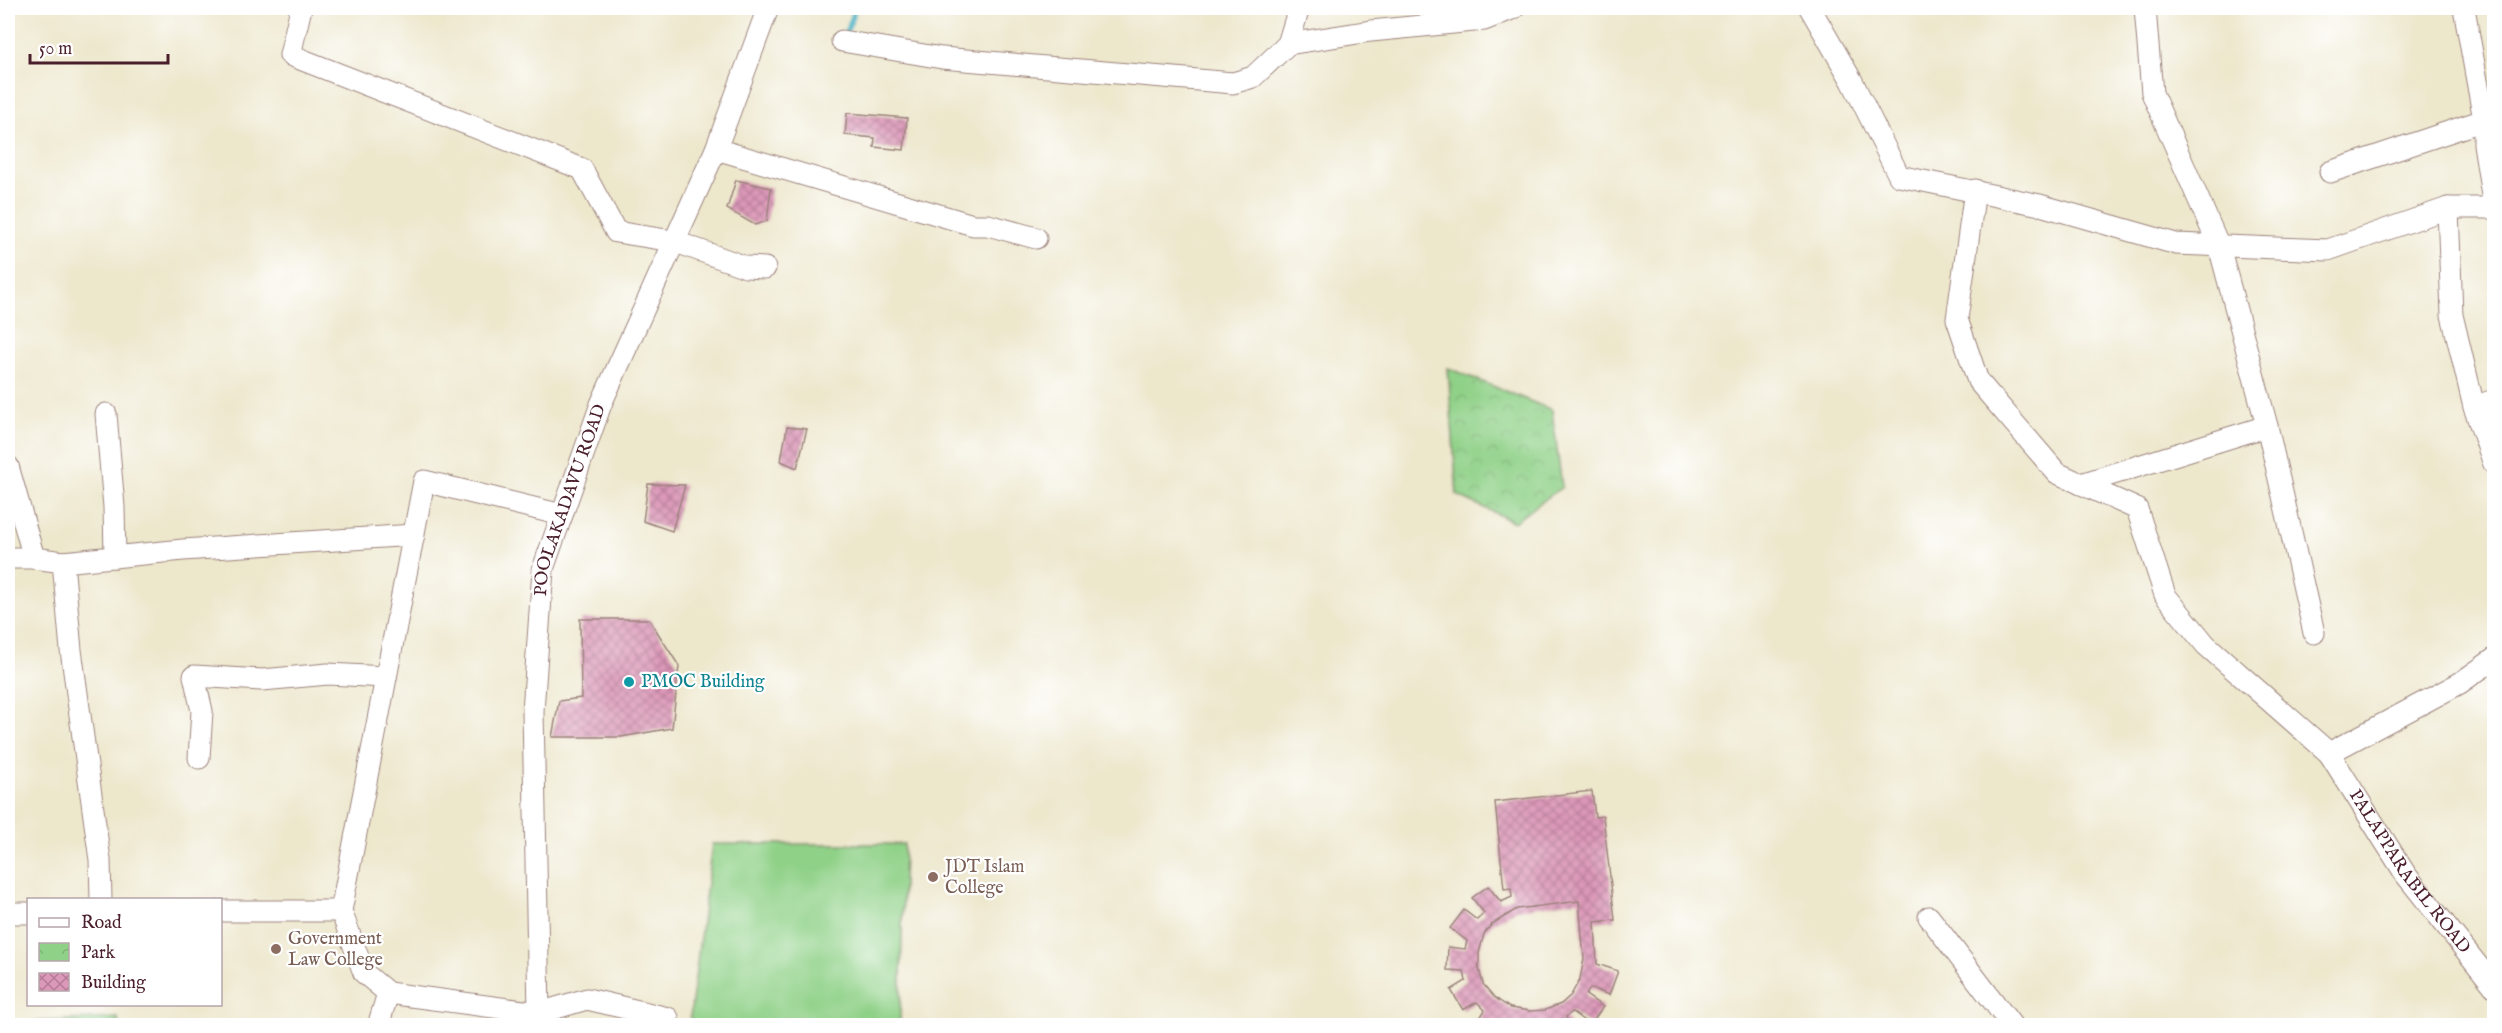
<svg xmlns="http://www.w3.org/2000/svg" width="2502" height="1033" font-family="'IM FELL English',serif">
  <style>
    .park { fill: url(#park-crowns); stroke: #6d785a; stroke-width: 1.5 }
    .pitch { fill: #90d188; stroke: #6d785a; stroke-width: 1.5 }
    .lines { fill: none; stroke-linecap: round; stroke-linejoin: round }
    .stream { stroke: #48b3c6; stroke-width: 5 }
    .building { fill: url(#building-cross-hatch); fill-rule: evenodd }
    .minor-casing { stroke: #9c837c; stroke-width: 23 }
    .minor { stroke: #fff; stroke-width: 21 }
    .culture-dot { fill: #0f9aa8; stroke: #fff; stroke-width: 2 }
    .education-dot { fill: #8d6e63; stroke: #fff; stroke-width: 2 }
    .labels { text-anchor: middle; dominant-baseline: central; stroke-width: 4.5; stroke-linejoin: round; paint-order: stroke }
    .street-label { font-size: 18px; fill: #4a1f2b; stroke: #fff }
    .culture-label { font-size: 18px; fill: #0d838f; stroke: #fff; text-anchor: start }
    .education-label { font-size: 18px; fill: #785e54; stroke: #fff; text-anchor: start }
  </style>
  <defs>
    <pattern id="park-crowns" width="20" height="18" patternUnits="userSpaceOnUse" patternTransform="scale(1.5)"><rect width="20" height="18" fill="#90d188"/><path d="M2 6a3 3 0 1 1 6 0M12 15a3 3 0 1 1 6 0" fill="none" stroke="#7eb376"/></pattern>
    <pattern id="building-cross-hatch" width="8" height="8" patternUnits="userSpaceOnUse" patternTransform="scale(1.5)"><rect width="8" height="8" fill="#dc98b8"/><path d="M0 0l8 8M0 8l8-8" fill="none" stroke="#b47b96"/></pattern>
  </defs>
  <rect width="100%" height="100%" fill="#fff"/>
  <filter id="ink" filterUnits="userSpaceOnUse"><feTurbulence type="fractalNoise" baseFrequency=".0167" numOctaves="2"/><feDisplacementMap in="SourceGraphic" scale="12" xChannelSelector="R" yChannelSelector="G"/><feConvolveMatrix kernelMatrix="1 2 1 2 8 2 1 2 1" color-interpolation-filters="sRGB"/></filter>
  <filter id="wash" filterUnits="userSpaceOnUse"><feTurbulence type="fractalNoise" baseFrequency=".008" numOctaves="4" result="noise"/><feDisplacementMap in="SourceGraphic" scale="24" xChannelSelector="R" yChannelSelector="G"/><feGaussianBlur stdDeviation="1.35" result="paint"/><feColorMatrix in="noise" values="0 0 0 0 0 0 0 0 0 0 0 0 0 0 0 0 0 1.4 0 .05"/><feComposite in="paint" operator="in"/></filter>
  <g filter="url(#wash)">
    <rect width="100%" height="100%" fill="#ede7cc"/>
    <path class="park" d="M 1448,368 L 1552,410 L 1562,487 L 1514,522 L 1457,495 Z"/>
    <path class="pitch" d="M 712,844 L 904,844 L 900,1025 L 689,1025 Z
      M 118,1018 L 119,1025 L 22,1025 L 22,1022 Z"/>
    <g class="lines">
      <path class="stream" d="M 844,37 L 853,16 L 854,8"/>
    </g>
    <g id="blocks">
      <path class="building" d="M 847,113 L 907,118 L 904,150 L 874,147 L 875,138 L 845,135 Z
        M 736,180 L 771,188 L 767,221 L 755,225 L 727,209 Z
        M 787,427 L 807,429 L 797,468 L 781,461 Z
        M 648,484 L 685,485 L 672,531 L 643,521 Z
        M 580,619 L 649,619 L 679,666 L 672,728 L 621,737 L 552,737 L 559,701 L 581,698 Z
        M 1592,791 L 1595,817 L 1603,816 L 1615,920 L 1595,922 L 1597,964 L 1618,971 L 1609,995 L 1590,988 L 1586,995 L 1603,1007 L 1590,1025 L 1572,1012 L 1566,1017 L 1570,1026 L 1512,1026 L 1503,1022 L 1501,1026 L 1475,1026 L 1485,1010 L 1477,1002 L 1463,1010 L 1451,990 L 1466,981 L 1464,971 L 1447,970 L 1448,947 L 1465,949 L 1467,941 L 1450,928 L 1464,910 L 1477,920 L 1484,913 L 1472,898 L 1488,886 L 1501,902 L 1512,897 L 1511,888 L 1504,889 L 1495,802 ZM 1579,901 L 1584,959 L 1580,979 L 1571,995 L 1561,1004 L 1545,1010 L 1530,1011 L 1510,1008 L 1494,997 L 1483,984 L 1479,969 L 1479,953 L 1484,934 L 1492,924 L 1517,909 Z"/>
    </g>
  </g>
  <g filter="url(#ink)">
    <use href="#blocks" fill-opacity="0" stroke="#9c837c" stroke-width="1.5"/>
    <g class="lines">
      <defs>
        <g id="minor">
          <path d="M 301,8 L 290,55 L 582,169 L 616,232 L 673,241 L 746,267 L 765,268"/>
          <path d="M 1299,8 L 1288,44 L 1371,31 L 1484,20 L 1514,8"/>
          <path d="M 1810,8 L 1852,81 L 1899,176 L 2040,205 L 2176,244 L 2328,250 L 2448,208 L 2494,208"/>
          <path d="M 2145,8 L 2152,93 L 2219,246 L 2267,426 L 2314,633"/>
          <path d="M 2464,8 L 2484,120 L 2484,144 L 2494,208"/>
          <path d="M 842,41 L 942,58 L 1233,83 L 1253,77 L 1288,44"/>
          <path d="M 716,149 L 973,225 L 988,225 L 1036,238"/>
          <path d="M 2330,172 L 2484,120 L 2494,115"/>
          <path id="s1" d="M 1975,190 L 1957,319 L 1978,381 L 2057,473 L 2137,509 L 2165,595 L 2206,645 L 2329,753 L 2406,875 L 2494,986"/>
          <path d="M 2448,208 L 2452,315 L 2474,407 L 2494,464"/>
          <path d="M 2474,407 L 2494,400"/>
          <path d="M 106,414 L 114,507 L 115,557"/>
          <path d="M 8,466 L 34,558 L 63,562 L 71,650 L 100,860 L 101,900"/>
          <path d="M 2081,484 L 2267,426"/>
          <path d="M 8,558 L 34,558"/>
          <path d="M 63,562 L 183,550 L 414,535"/>
          <path d="M 2329,753 L 2460,683 L 2494,659"/>
          <path d="M 199,758 L 202,711 L 194,676 L 262,680 L 328,674 L 386,677"/>
          <path d="M 220,911 L 341,911 L 364,973 L 388,993 L 378,1026"/>
          <path d="M 341,911 L 424,481 L 562,515"/>
          <path d="M 8,913 L 28,913"/>
          <path d="M 1929,917 L 2012,1026"/>
          <path d="M 388,993 L 539,1013 L 587,999 L 668,1018 L 667,1026"/>
          <path id="s2" d="M 541,1026 L 539,1013 L 533,711 L 543,569 L 601,404 L 716,149 L 768,8"/>
        </g>
      </defs>
      <use href="#minor" class="minor-casing"/>
      <use href="#minor" class="minor"/>
    </g>
  </g>
  <circle class="culture-dot" cx="629" cy="682" r="6"/>
  <g class="education-dot">
    <circle cx="933" cy="877" r="6"/>
    <circle cx="276" cy="949" r="6"/>
  </g>
  <g class="labels">
    <g class="street-label">
      <text stroke="none"><textPath href="#s2" startOffset="531">POOLAKADAVU ROAD</textPath></text>
      <text stroke="none"><textPath href="#s1" startOffset="867">PALAPPARABIL ROAD</textPath></text>
    </g>
    <g class="culture-label">
      <text x="641" y="682">PMOC Building</text>
    </g>
    <g class="education-label">
      <text x="945" y="867">JDT Islam<tspan x="945" dy="21">College</tspan></text>
      <text x="288" y="939">Government<tspan x="288" dy="21">Law College</tspan></text>
    </g>
  </g>
  <rect width="2502" height="1033" fill="none" stroke="#fff" stroke-width="30"/>
  <rect x="27" y="898" width="195" height="108" fill="#ffffff" stroke="#b7a5aa" stroke-width="1.5"/>
  <rect x="39" y="918" width="30" height="9" fill="#ffffff" stroke="#b7a5aa" stroke-width="1.5"/>
  <text x="81" y="928" font-size="18" fill="#4a1f2b">Road</text>
  <rect x="39" y="943" width="30" height="18" fill="url(#park-crowns)" stroke="#b7a5aa" stroke-width="1.5"/>
  <text x="81" y="958" font-size="18" fill="#4a1f2b">Park</text>
  <rect x="39" y="973" width="30" height="18" fill="url(#building-cross-hatch)" stroke="#b7a5aa" stroke-width="1.5"/>
  <text x="81" y="988" font-size="18" fill="#4a1f2b">Building</text>
  <path d="M30 54v9h138v-9" fill="none" stroke="#4a1f2b" stroke-width="3"/>
  <text x="39" y="54" font-size="18" fill="#4a1f2b" stroke="#ffffff" stroke-width="4.5" paint-order="stroke">50 m</text>
</svg>
